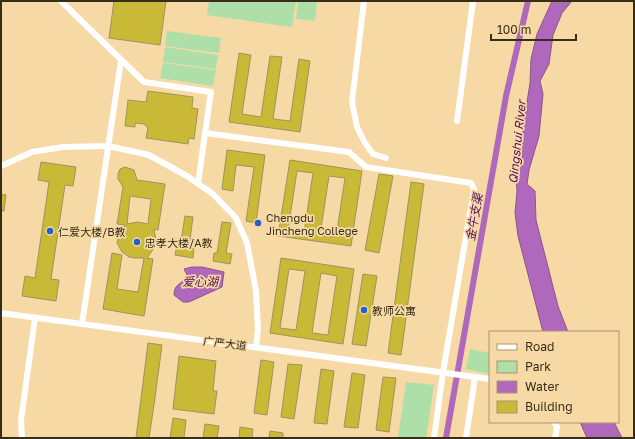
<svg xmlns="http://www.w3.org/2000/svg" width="635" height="439" font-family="'Golos Text','Noto Sans SC',sans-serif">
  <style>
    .green { fill: #aedfa8 }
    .water { fill: #b068bc; stroke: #8c568b }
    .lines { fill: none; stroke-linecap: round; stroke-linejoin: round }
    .canal { stroke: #b068bc; stroke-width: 6 }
    .building { fill: #c9b936; stroke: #9c955e; fill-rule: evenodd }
    .street { stroke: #fff; stroke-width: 6 }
    .poi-dot { fill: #255ecb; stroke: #f6d9a4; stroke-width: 1.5 }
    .labels { text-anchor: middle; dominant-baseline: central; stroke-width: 3.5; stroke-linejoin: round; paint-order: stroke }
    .poi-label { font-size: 11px; fill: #382d18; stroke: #f6d9a4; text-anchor: start }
    .street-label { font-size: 11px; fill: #382d18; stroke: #f6d9a4 }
    .water-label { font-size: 12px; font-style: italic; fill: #510a5c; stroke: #f6d9a4 }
  </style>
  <rect width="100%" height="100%" fill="#f6d9a4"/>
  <path class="green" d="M 209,1 L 296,1 L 292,27 L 207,15 Z
    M 298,1 L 317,1 L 315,21 L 296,19 Z
    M 167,31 L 221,38 L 219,53 L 165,46 Z
    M 165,47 L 218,55 L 216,69 L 163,62 Z
    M 163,63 L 216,70 L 213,86 L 160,78 Z
    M 470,349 L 490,353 L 490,374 L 466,369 Z
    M 406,382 L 434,385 L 426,438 L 398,438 Z"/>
  <path class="water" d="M 552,1 L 572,1 L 562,13 L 553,35 L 549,64 L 540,81 L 543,94 L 539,136 L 529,170 L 527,184 L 535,191 L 536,220 L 558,306 L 568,332 L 543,332 L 518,236 L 515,213 L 517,191 L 515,163 L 522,159 L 523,128 L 530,83 L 531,59 L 537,34 Z
    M 192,267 L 202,267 L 224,272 L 222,287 L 189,302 L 183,302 L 174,295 C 174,282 184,285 187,275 L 184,269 Z
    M 580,422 L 614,422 L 622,438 L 587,438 Z"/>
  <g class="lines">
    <path class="canal" d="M 446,438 L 506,96 L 528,1"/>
  </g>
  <path class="building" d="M 114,1 L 166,1 L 160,45 L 109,38 Z
    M 239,53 L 251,55 L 242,114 L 261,117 L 270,56 L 282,57 L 273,119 L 290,121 L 299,59 L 310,61 L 300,132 L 229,122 Z
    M 148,91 L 193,97 L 192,108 L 198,109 L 194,139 L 189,138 L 188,144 L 146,138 L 148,128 L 144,124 L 135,123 L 135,127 L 125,126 L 128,100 L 146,102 Z
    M 227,150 L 265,155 L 256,223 L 246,221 L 254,167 L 236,165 L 233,191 L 222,189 Z
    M 290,160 L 362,171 L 351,246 L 278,236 ZM 297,171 L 313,173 L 304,233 L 288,230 ZM 329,176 L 345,178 L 336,237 L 320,235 Z
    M 41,162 L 76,167 L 73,186 L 65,185 L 51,279 L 59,280 L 56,301 L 22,296 L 25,276 L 35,278 L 49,182 L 38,180 Z
    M 125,167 L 134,170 L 137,180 L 165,184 L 158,230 L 154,229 L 156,240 L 155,247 L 147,258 L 153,259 L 144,316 L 103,309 L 112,253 L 122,255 L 117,289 L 138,292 L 144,258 L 134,258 L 129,257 L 122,252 L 117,243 L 119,233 L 125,225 L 117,224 L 123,187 L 118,179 L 118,174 L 120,169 ZM 130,196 L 151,199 L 148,224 L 138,222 L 127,224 Z
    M 379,174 L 393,176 L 379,253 L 365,250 Z
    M 411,182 L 424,184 L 401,355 L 388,353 Z
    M 1,194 L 6,195 L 4,211 L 1,211 Z
    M 185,216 L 193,217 L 189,247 L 194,248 L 193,258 L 175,255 L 177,246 L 180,247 Z
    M 222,222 L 231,223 L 226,253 L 232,254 L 230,264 L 213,261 L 214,253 L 217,253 Z
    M 281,258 L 354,269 L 343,344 L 270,333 ZM 289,269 L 305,271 L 296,330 L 280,328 ZM 321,273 L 337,276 L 328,335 L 312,333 Z
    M 363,274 L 377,276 L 366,346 L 352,344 Z
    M 148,343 L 162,345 L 154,405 L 149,438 L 136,438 Z
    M 179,356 L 216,361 L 213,391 L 217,391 L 214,414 L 173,409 Z
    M 261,360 L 274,362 L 267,415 L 254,413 Z
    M 288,364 L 302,365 L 294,419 L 281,417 Z
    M 321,369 L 334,371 L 327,424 L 314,423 Z
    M 352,373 L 365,375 L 358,428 L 344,427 Z
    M 383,377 L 396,378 L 389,432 L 376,430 Z
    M 173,418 L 186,420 L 184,438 L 170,438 Z
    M 205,424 L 219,426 L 217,438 L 203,438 Z
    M 240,427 L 253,429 L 252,438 L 239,438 Z
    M 270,431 L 283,433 L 283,438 L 269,438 Z"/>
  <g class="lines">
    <path class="street" d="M 61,1 L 144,82 L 211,92 L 205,133 L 349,152 L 366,167 L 471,183 L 474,189 L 443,372 L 434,438
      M 364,1 L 352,102 L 357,127 L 365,143 L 373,154 L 386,158
      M 457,121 L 473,1
      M 1,166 L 32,152 L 63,147 L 108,146 L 149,155 L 187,176 L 213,194 L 236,218 L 247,243 L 256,291 L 258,330 L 256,347
      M 198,184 L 205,133
      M 1,313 L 490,379
      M 82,324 L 121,60
      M 554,422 L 557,427 L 555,438
      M 22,438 L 21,420 L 35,318
      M 466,438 L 475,377"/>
  </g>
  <g class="poi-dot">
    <circle cx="258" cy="223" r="4"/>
    <circle cx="50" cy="231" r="4"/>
    <circle cx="137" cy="242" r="4"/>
    <circle cx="364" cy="310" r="4"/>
  </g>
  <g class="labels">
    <g class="poi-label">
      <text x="266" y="217">Chengdu<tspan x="266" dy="13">Jincheng College</tspan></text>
      <text x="58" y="231">仁爱大楼/B教</text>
      <text x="145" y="242">忠孝大楼/A教</text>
      <text x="372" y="310">教师公寓</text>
    </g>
    <g class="street-label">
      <text transform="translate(225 343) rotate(7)">广严大道</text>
    </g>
    <g class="water-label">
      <text transform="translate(517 142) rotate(-84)">Qingshui River</text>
      <text transform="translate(474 217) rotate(-80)">金牛支渠</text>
      <text x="200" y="281">爱心湖</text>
    </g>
  </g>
  <rect width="635" height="439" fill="none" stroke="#382d18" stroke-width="4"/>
  <rect x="489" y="331" width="130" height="92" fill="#f6d9a4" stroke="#aa946c"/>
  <rect x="497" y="344" width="20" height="6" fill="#ffffff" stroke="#aa946c"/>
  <text x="525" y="351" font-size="12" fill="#382d18">Road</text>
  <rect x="497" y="361" width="20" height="12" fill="#aedfa8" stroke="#aa946c"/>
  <text x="525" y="371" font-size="12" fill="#382d18">Park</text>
  <rect x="497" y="381" width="20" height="12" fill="#b068bc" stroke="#aa946c"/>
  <text x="525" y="391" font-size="12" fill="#382d18">Water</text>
  <rect x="497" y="401" width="20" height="12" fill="#c9b936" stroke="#aa946c"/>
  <text x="525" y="411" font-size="12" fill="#382d18">Building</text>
  <path d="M491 34v6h85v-6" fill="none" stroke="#382d18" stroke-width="2"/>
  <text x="497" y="34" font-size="12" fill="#382d18" stroke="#f6d9a4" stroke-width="3" paint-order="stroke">100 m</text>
</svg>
